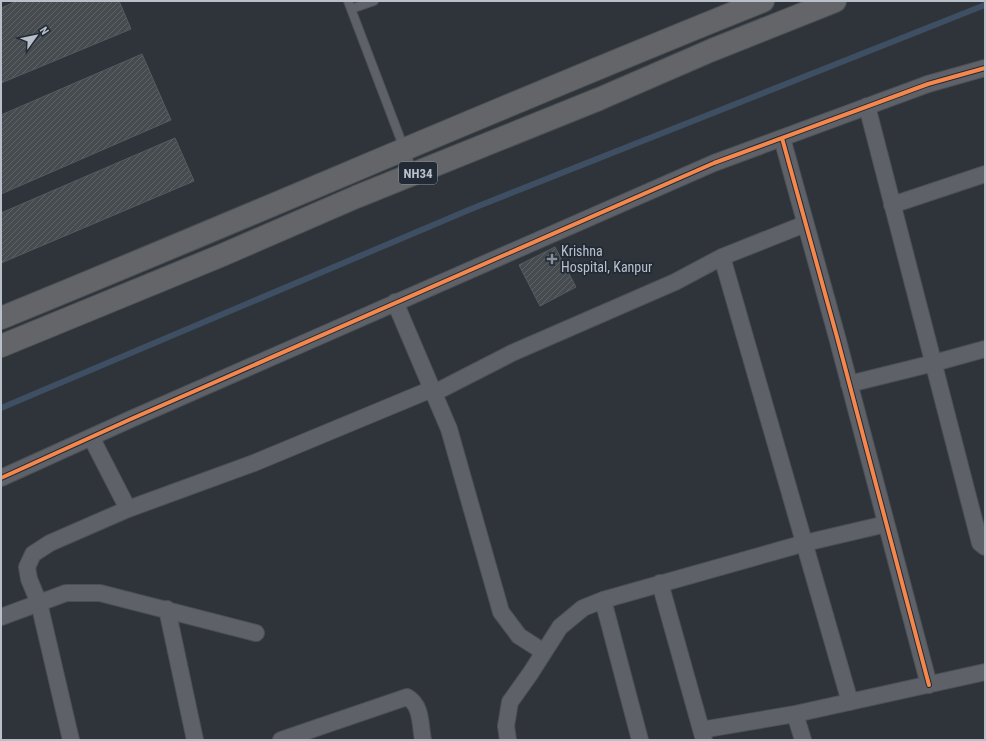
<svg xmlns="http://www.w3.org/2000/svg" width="986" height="741" font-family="'Roboto Condensed',sans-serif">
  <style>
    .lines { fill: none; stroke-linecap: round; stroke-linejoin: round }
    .stream { stroke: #3e4e63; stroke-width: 6 }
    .building { fill: url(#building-hatch); stroke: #565b61 }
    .lane-casing { stroke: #4c5055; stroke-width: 10 }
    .street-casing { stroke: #4c5055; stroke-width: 18 }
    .highway-casing { stroke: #4b5055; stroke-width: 24 }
    .lane { stroke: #5e6268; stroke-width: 8 }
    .street { stroke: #5e6268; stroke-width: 16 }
    .highway { stroke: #636568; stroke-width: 22 }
    .cycleway-casing { stroke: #212a35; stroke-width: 6 }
    .cycleway { stroke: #f5874c; stroke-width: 4 }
    .poi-dot { fill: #888f98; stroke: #212a35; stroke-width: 1.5 }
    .labels { text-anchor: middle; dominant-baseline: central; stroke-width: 3.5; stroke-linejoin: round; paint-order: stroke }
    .shield { fill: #212a35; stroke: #8b939d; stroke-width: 1 }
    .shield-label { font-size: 13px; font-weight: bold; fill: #b9c0ca }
    .poi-label { font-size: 14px; fill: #b9c0ca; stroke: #212a35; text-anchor: start }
  </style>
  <defs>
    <pattern id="building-hatch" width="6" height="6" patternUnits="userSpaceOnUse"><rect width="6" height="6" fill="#464b50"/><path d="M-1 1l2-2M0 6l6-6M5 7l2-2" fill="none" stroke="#5f6368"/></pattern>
  </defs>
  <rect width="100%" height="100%" fill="#2e343a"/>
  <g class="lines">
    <path class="stream" d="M 1,408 L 471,209 L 985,5"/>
  </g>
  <path class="building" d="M 17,1 L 119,1 L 131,29 L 1,83 L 1,8 Z
    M 142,54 L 171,120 L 1,194 L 1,115 Z
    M 175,138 L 194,181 L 1,263 L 1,213 Z
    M 555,247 L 576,287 L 540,306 L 519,265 Z"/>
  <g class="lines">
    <defs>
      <path id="lane" d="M 348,1 L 413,172
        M 351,9 L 374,1"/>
      <path id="street" d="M 867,106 L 980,543 L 985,547
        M 782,138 L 837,337 L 929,685
        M 892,205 L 985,174
        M 722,257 L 850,702
        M 395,302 L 449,429 L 501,612 L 519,636 L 544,652
        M 849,384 L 934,363 L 985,349
        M 434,393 L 512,353 L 675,282 L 722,257 L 805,224
        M 91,437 L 128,509 L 254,463 L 432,389
        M 1,478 L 131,419 L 714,163 L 928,84 L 985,68
        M 660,583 L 704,740
        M 167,609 L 195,740
        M 1,617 L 66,593 L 100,593 L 256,633
        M 795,714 L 803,740
        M 701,730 L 795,714 L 985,672
        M 71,740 L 39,603 L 29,579 L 27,567 L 33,554 L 50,543 L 128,509
        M 281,740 L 407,697 C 422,705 420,725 423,740
        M 508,740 L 506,726 L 510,702 L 530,674 L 560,627 L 583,608 L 603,600
        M 640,740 L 603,600 L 805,543 L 886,524"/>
      <path id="highway" d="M 1,318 C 256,214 508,103 763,1
        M 1,346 L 220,256 L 356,197 L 599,99 L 712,50 L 835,1"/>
    </defs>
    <use href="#lane" class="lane-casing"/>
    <use href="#street" class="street-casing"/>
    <use href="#highway" class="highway-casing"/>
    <use href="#lane" class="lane"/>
    <use href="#street" class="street"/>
    <use href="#highway" class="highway"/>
    <defs>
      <path id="cycleway" d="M 782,138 L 837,337 L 929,685
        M 1,478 L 131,419 L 714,163 L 928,84 L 985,68"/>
    </defs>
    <use href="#cycleway" class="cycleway-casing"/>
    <use href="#cycleway" class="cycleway"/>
  </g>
  <path class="poi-dot" d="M550 253h4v4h4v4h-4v4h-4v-4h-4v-4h4z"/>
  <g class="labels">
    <rect class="shield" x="399" y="162" width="38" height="22" rx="3"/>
    <g class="shield-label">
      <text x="418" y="173">NH34</text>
    </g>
    <g class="poi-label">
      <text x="561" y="251">Krishna<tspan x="561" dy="16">Hospital, Kanpur</tspan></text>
    </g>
  </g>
  <rect width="986" height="741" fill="none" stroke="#b9c0ca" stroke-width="4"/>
  <g transform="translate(36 36) rotate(57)" stroke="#212a35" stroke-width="3" paint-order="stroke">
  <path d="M0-3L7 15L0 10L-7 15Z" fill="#b9c0ca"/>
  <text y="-6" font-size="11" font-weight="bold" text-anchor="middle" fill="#b9c0ca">N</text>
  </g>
</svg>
